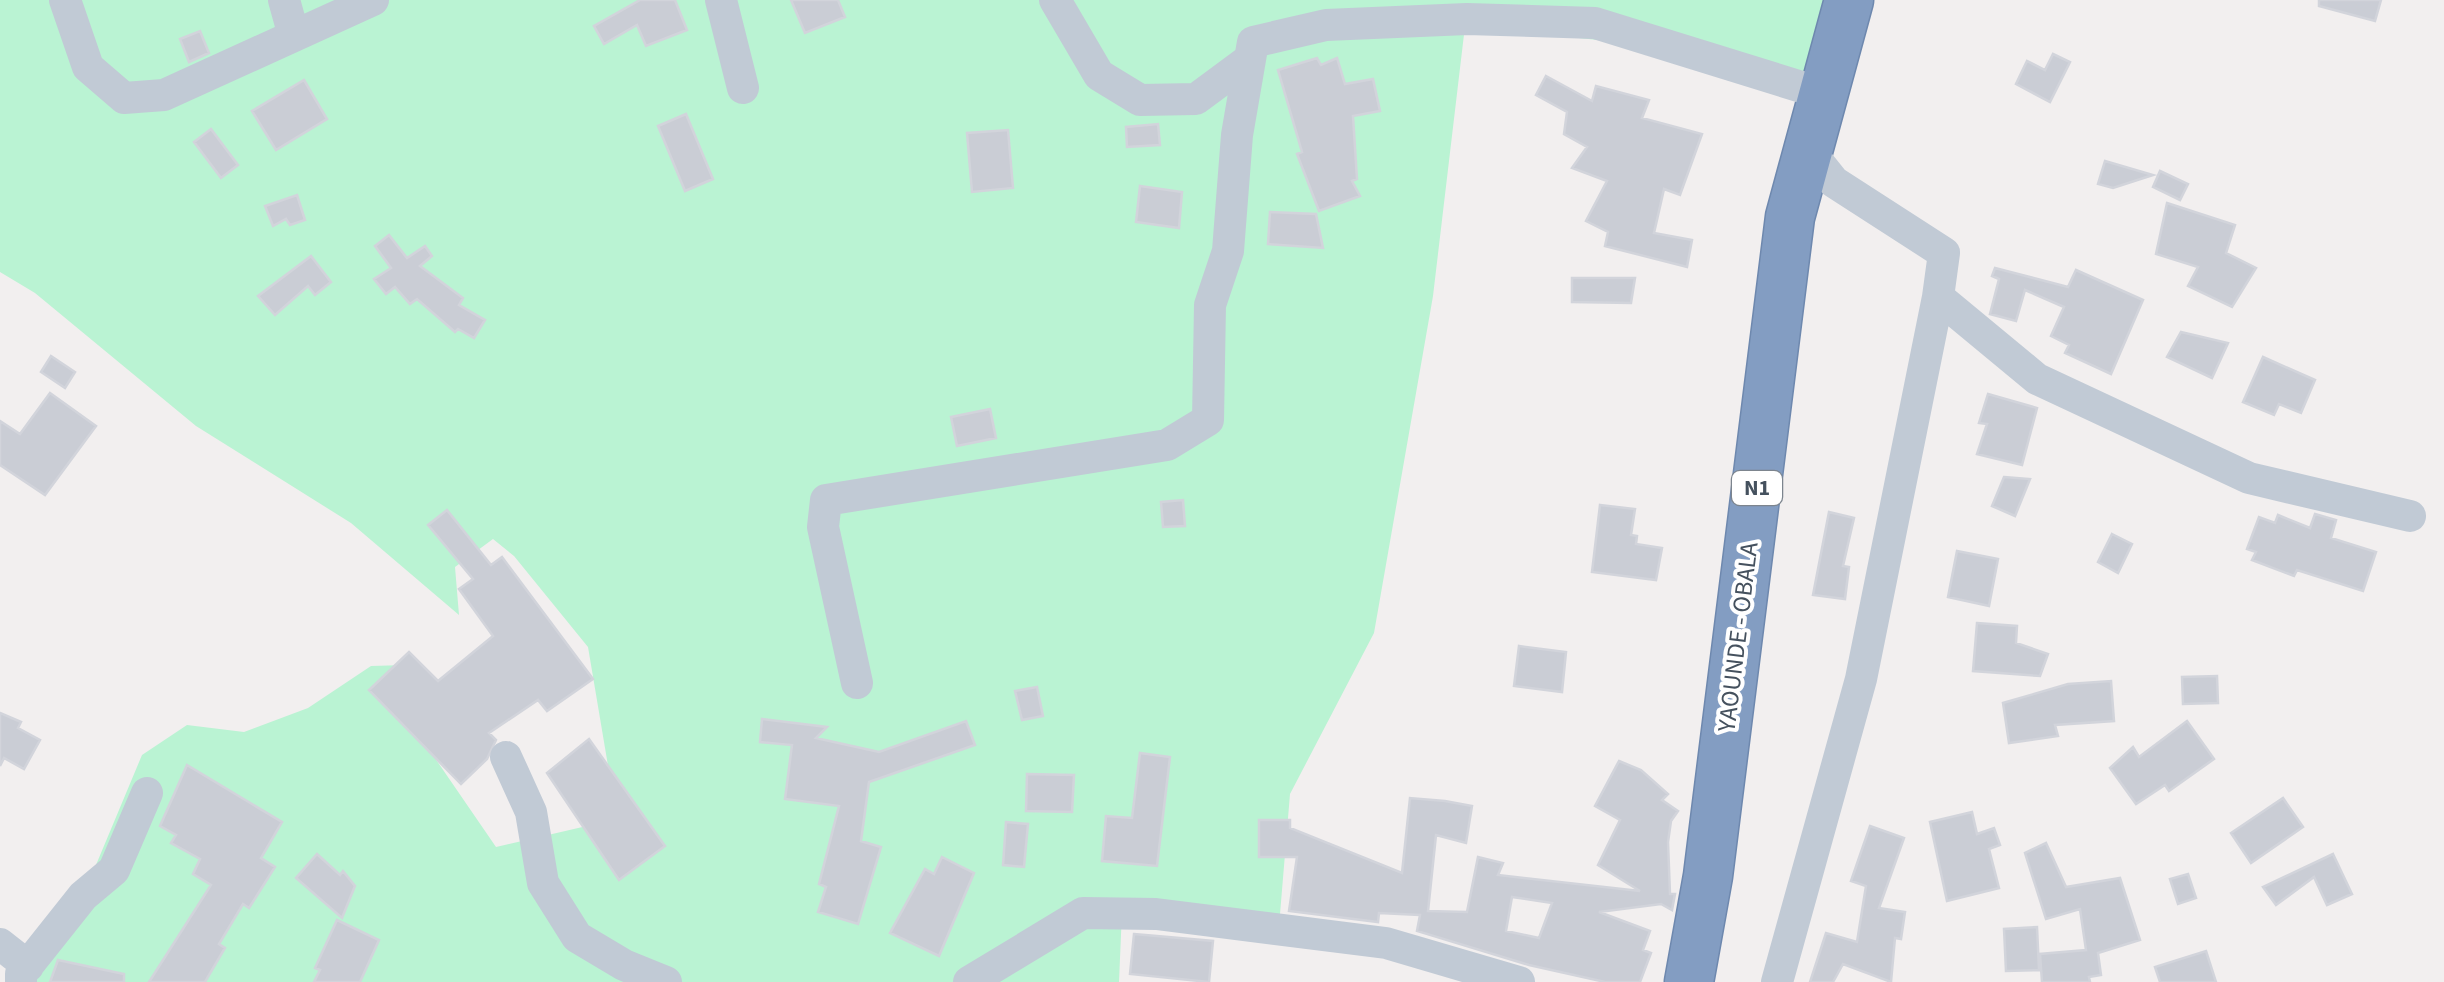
<svg xmlns="http://www.w3.org/2000/svg" width="2444" height="982" font-family="'Source Sans 3',sans-serif">
  <style>
    .green { fill: #baf3d3 }
    .building { fill: #cacdd5; stroke: #d2d4db; stroke-width: 2.5; fill-rule: evenodd }
    .lines { fill: none; stroke-linecap: round; stroke-linejoin: round }
    .highway-casing { stroke: #6e88ae; stroke-width: 51 }
    .minor { stroke: #c1cad5; stroke-width: 32 }
    .highway { stroke: #839dc2; stroke-width: 48 }
    .labels { text-anchor: middle; dominant-baseline: central; stroke-width: 8; stroke-linejoin: round; paint-order: stroke }
    .shield { fill: #fff; stroke: #7d858e; stroke-width: 2.5 }
    .shield-label { font-size: 22px; font-weight: bold; fill: #45515e }
    .street-label { font-size: 25px; fill: #45515e; stroke: #fff }
  </style>
  <rect width="100%" height="100%" fill="#f2efef"/>
  <path class="green" d="M 0,0 L 1851,0 L 1823,84 L 1684,49 L 1465,26 L 1433,296 L 1374,633 L 1290,794 L 1279,926 L 1122,911 L 1119,982 L 18,982 L 83,896 L 142,755 L 187,725 L 244,732 L 308,708 L 371,666 L 406,665 L 393,697 L 496,847 L 617,819 L 588,647 L 514,556 L 493,539 L 455,567 L 459,615 L 351,523 L 196,426 L 35,293 L 0,272 Z"/>
  <path class="building" d="M 640,0 L 675,0 L 687,30 L 646,46 L 637,25 L 604,44 L 594,26 Z
    M 791,0 L 838,0 L 845,17 L 805,33 Z
    M 2319,0 L 2381,0 L 2375,21 L 2319,6 Z
    M 200,31 L 209,53 L 189,62 L 180,39 Z
    M 2053,54 L 2070,62 L 2050,102 L 2016,84 L 2027,61 L 2045,70 Z
    M 1317,58 L 1321,65 L 1337,58 L 1345,84 L 1373,79 L 1380,111 L 1353,116 L 1357,179 L 1352,181 L 1360,196 L 1319,211 L 1297,154 L 1302,152 L 1278,70 Z
    M 1546,76 L 1592,101 L 1596,86 L 1649,100 L 1642,118 L 1702,134 L 1680,195 L 1664,189 L 1654,233 L 1692,240 L 1687,267 L 1605,246 L 1608,232 L 1586,221 L 1607,181 L 1572,168 L 1587,147 L 1564,134 L 1567,112 L 1536,95 Z
    M 304,80 L 327,119 L 276,150 L 252,111 Z
    M 686,114 L 713,179 L 685,191 L 658,126 Z
    M 1158,124 L 1160,145 L 1127,147 L 1126,127 Z
    M 211,129 L 238,165 L 221,178 L 194,142 Z
    M 1008,130 L 1013,188 L 972,192 L 967,133 Z
    M 2105,161 L 2153,175 L 2113,188 L 2098,184 Z
    M 2160,171 L 2188,184 L 2180,200 L 2153,187 Z
    M 1140,186 L 1182,192 L 1179,228 L 1136,222 Z
    M 297,195 L 305,220 L 290,225 L 286,219 L 273,226 L 265,206 Z
    M 2167,203 L 2235,225 L 2226,253 L 2256,268 L 2232,307 L 2188,286 L 2198,267 L 2156,254 Z
    M 1270,212 L 1316,214 L 1323,248 L 1268,244 Z
    M 389,235 L 407,258 L 425,246 L 432,256 L 420,266 L 463,298 L 459,305 L 485,320 L 474,338 L 458,329 L 455,332 L 417,299 L 410,304 L 395,287 L 386,294 L 374,279 L 391,268 L 375,246 Z
    M 311,256 L 331,282 L 315,295 L 308,286 L 275,315 L 258,296 Z
    M 1995,268 L 2068,287 L 2076,270 L 2143,300 L 2111,374 L 2065,353 L 2069,345 L 2051,336 L 2064,307 L 2025,290 L 2016,321 L 1990,314 L 1999,279 L 1992,276 Z
    M 1572,278 L 1635,278 L 1631,303 L 1572,302 Z
    M 2181,332 L 2228,343 L 2212,378 L 2167,357 Z
    M 51,356 L 75,372 L 65,388 L 41,372 Z
    M 2263,357 L 2315,380 L 2301,413 L 2279,404 L 2274,415 L 2243,402 Z
    M 50,393 L 96,426 L 45,495 L 0,465 L 0,421 L 20,434 Z
    M 1988,394 L 2037,408 L 2022,465 L 1977,454 L 1987,424 L 1979,423 Z
    M 990,409 L 996,438 L 957,446 L 951,417 Z
    M 2004,477 L 2030,479 L 2015,516 L 1992,506 Z
    M 1183,500 L 1185,526 L 1163,527 L 1161,502 Z
    M 1600,505 L 1635,509 L 1631,535 L 1637,536 L 1636,544 L 1662,548 L 1656,580 L 1592,572 Z
    M 447,510 L 491,565 L 502,557 L 593,679 L 547,711 L 538,700 L 489,733 L 496,740 L 487,759 L 461,784 L 369,690 L 409,652 L 438,681 L 493,636 L 459,589 L 473,579 L 428,525 Z
    M 1829,512 L 1854,518 L 1843,566 L 1849,567 L 1845,599 L 1813,595 Z
    M 2315,514 L 2336,520 L 2331,538 L 2376,552 L 2363,591 L 2297,570 L 2294,576 L 2252,560 L 2256,552 L 2247,549 L 2259,517 L 2275,523 L 2278,515 L 2310,528 Z
    M 2112,534 L 2132,544 L 2118,573 L 2098,562 Z
    M 1957,551 L 1998,559 L 1989,606 L 1948,597 Z
    M 1977,623 L 2017,626 L 2016,643 L 2048,654 L 2040,676 L 1973,671 Z
    M 1519,646 L 1566,652 L 1562,692 L 1514,686 Z
    M 2217,676 L 2218,703 L 2183,704 L 2182,677 Z
    M 2111,681 L 2114,721 L 2055,725 L 2058,736 L 2009,743 L 2003,703 L 2068,684 Z
    M 1037,687 L 1043,716 L 1022,720 L 1015,691 Z
    M 0,713 L 21,722 L 18,728 L 40,740 L 24,769 L 4,758 L 0,766 Z
    M 762,719 L 827,727 L 816,738 L 879,752 L 966,721 L 975,745 L 869,782 L 861,841 L 881,847 L 858,924 L 818,912 L 826,887 L 819,884 L 839,806 L 785,799 L 792,745 L 760,742 Z
    M 2187,721 L 2214,759 L 2169,791 L 2165,785 L 2136,804 L 2110,768 L 2133,747 L 2139,757 Z
    M 589,739 L 665,846 L 619,880 L 547,773 Z
    M 1140,753 L 1170,757 L 1157,866 L 1102,861 L 1106,816 L 1132,818 Z
    M 1619,761 L 1641,770 L 1668,794 L 1662,800 L 1678,811 L 1671,821 L 1668,842 L 1670,894 L 1675,894 L 1672,910 L 1661,904 L 1599,912 L 1650,931 L 1643,950 L 1651,953 L 1640,982 L 1605,982 L 1529,965 L 1417,931 L 1420,915 L 1379,913 L 1378,922 L 1289,911 L 1297,857 L 1259,857 L 1259,820 L 1290,820 L 1290,828 L 1402,873 L 1410,798 L 1445,801 L 1472,806 L 1466,843 L 1436,835 L 1428,911 L 1467,912 L 1478,857 L 1503,863 L 1498,875 L 1640,891 L 1598,865 L 1620,820 L 1595,806 ZM 1512,897 L 1552,903 L 1539,938 L 1506,931 Z
    M 187,765 L 282,822 L 261,858 L 275,867 L 249,908 L 243,904 L 219,944 L 225,948 L 205,982 L 149,982 L 211,885 L 193,874 L 200,859 L 171,843 L 176,835 L 160,826 Z
    M 1027,774 L 1074,775 L 1072,812 L 1026,811 Z
    M 2283,798 L 2303,827 L 2251,863 L 2231,833 Z
    M 1972,812 L 1977,834 L 1994,828 L 2000,845 L 1989,849 L 1999,888 L 1947,901 L 1930,822 Z
    M 1006,822 L 1028,824 L 1024,867 L 1003,865 Z
    M 1870,826 L 1904,838 L 1879,908 L 1905,912 L 1901,939 L 1895,938 L 1891,982 L 1843,964 L 1833,982 L 1810,982 L 1826,933 L 1857,942 L 1866,886 L 1851,881 Z
    M 2046,843 L 2066,887 L 2120,878 L 2140,940 L 2098,953 L 2101,975 L 2089,977 L 2090,982 L 2042,982 L 2040,954 L 2086,950 L 2080,909 L 2046,919 L 2025,853 Z
    M 317,854 L 340,875 L 343,871 L 355,886 L 342,918 L 296,878 Z
    M 2333,854 L 2352,894 L 2327,905 L 2314,877 L 2276,905 L 2263,887 Z
    M 942,857 L 974,873 L 939,956 L 890,933 L 925,869 L 934,874 Z
    M 2188,874 L 2196,898 L 2178,904 L 2170,879 Z
    M 337,920 L 379,940 L 360,982 L 314,982 L 320,970 L 315,968 Z
    M 2037,927 L 2039,970 L 2006,971 L 2004,929 Z
    M 1134,934 L 1213,941 L 1209,982 L 1130,974 Z
    M 2206,951 L 2216,982 L 2160,982 L 2155,967 Z
    M 58,960 L 124,974 L 124,982 L 50,982 Z"/>
  <g class="lines">
    <defs>
      <path id="highway" d="M 1689,982 L 1708,876 L 1790,217 L 1849,0"/>
    </defs>
    <use href="#highway" class="highway-casing"/>
    <path class="minor" d="M 65,0 L 88,67 L 124,98 L 164,95 L 373,0
      M 284,0 L 294,36
      M 721,0 L 743,88
      M 1055,0 L 1099,75 L 1140,100 L 1196,99 L 1250,59
      M 1806,147 L 1834,182 L 1944,253 L 1938,297 L 2037,379 L 2249,478 L 2410,516
      M 857,683 L 823,527 L 826,500 L 1167,445 L 1208,420 L 1210,305 L 1228,251 L 1237,135 L 1253,42 L 1326,25 L 1467,19 L 1595,23 L 1821,93
      M 506,757 L 531,812 L 543,883 L 577,937 L 624,965 L 666,982
      M 0,944 L 28,966
      M 21,982 L 21,974 L 83,896 L 114,870 L 147,793
      M 969,982 L 1083,913 L 1156,914 L 1386,943 L 1519,982
      M 1777,982 L 1861,679 L 1938,297"/>
    <use href="#highway" class="highway"/>
  </g>
  <g class="labels">
    <rect class="shield" x="1732" y="471" width="50" height="34" rx="8"/>
    <g class="shield-label">
      <text x="1757" y="488">N1</text>
    </g>
    <g class="street-label">
      <text transform="translate(1738 637) rotate(-83)">YAOUNDE - OBALA</text>
    </g>
  </g>
</svg>
